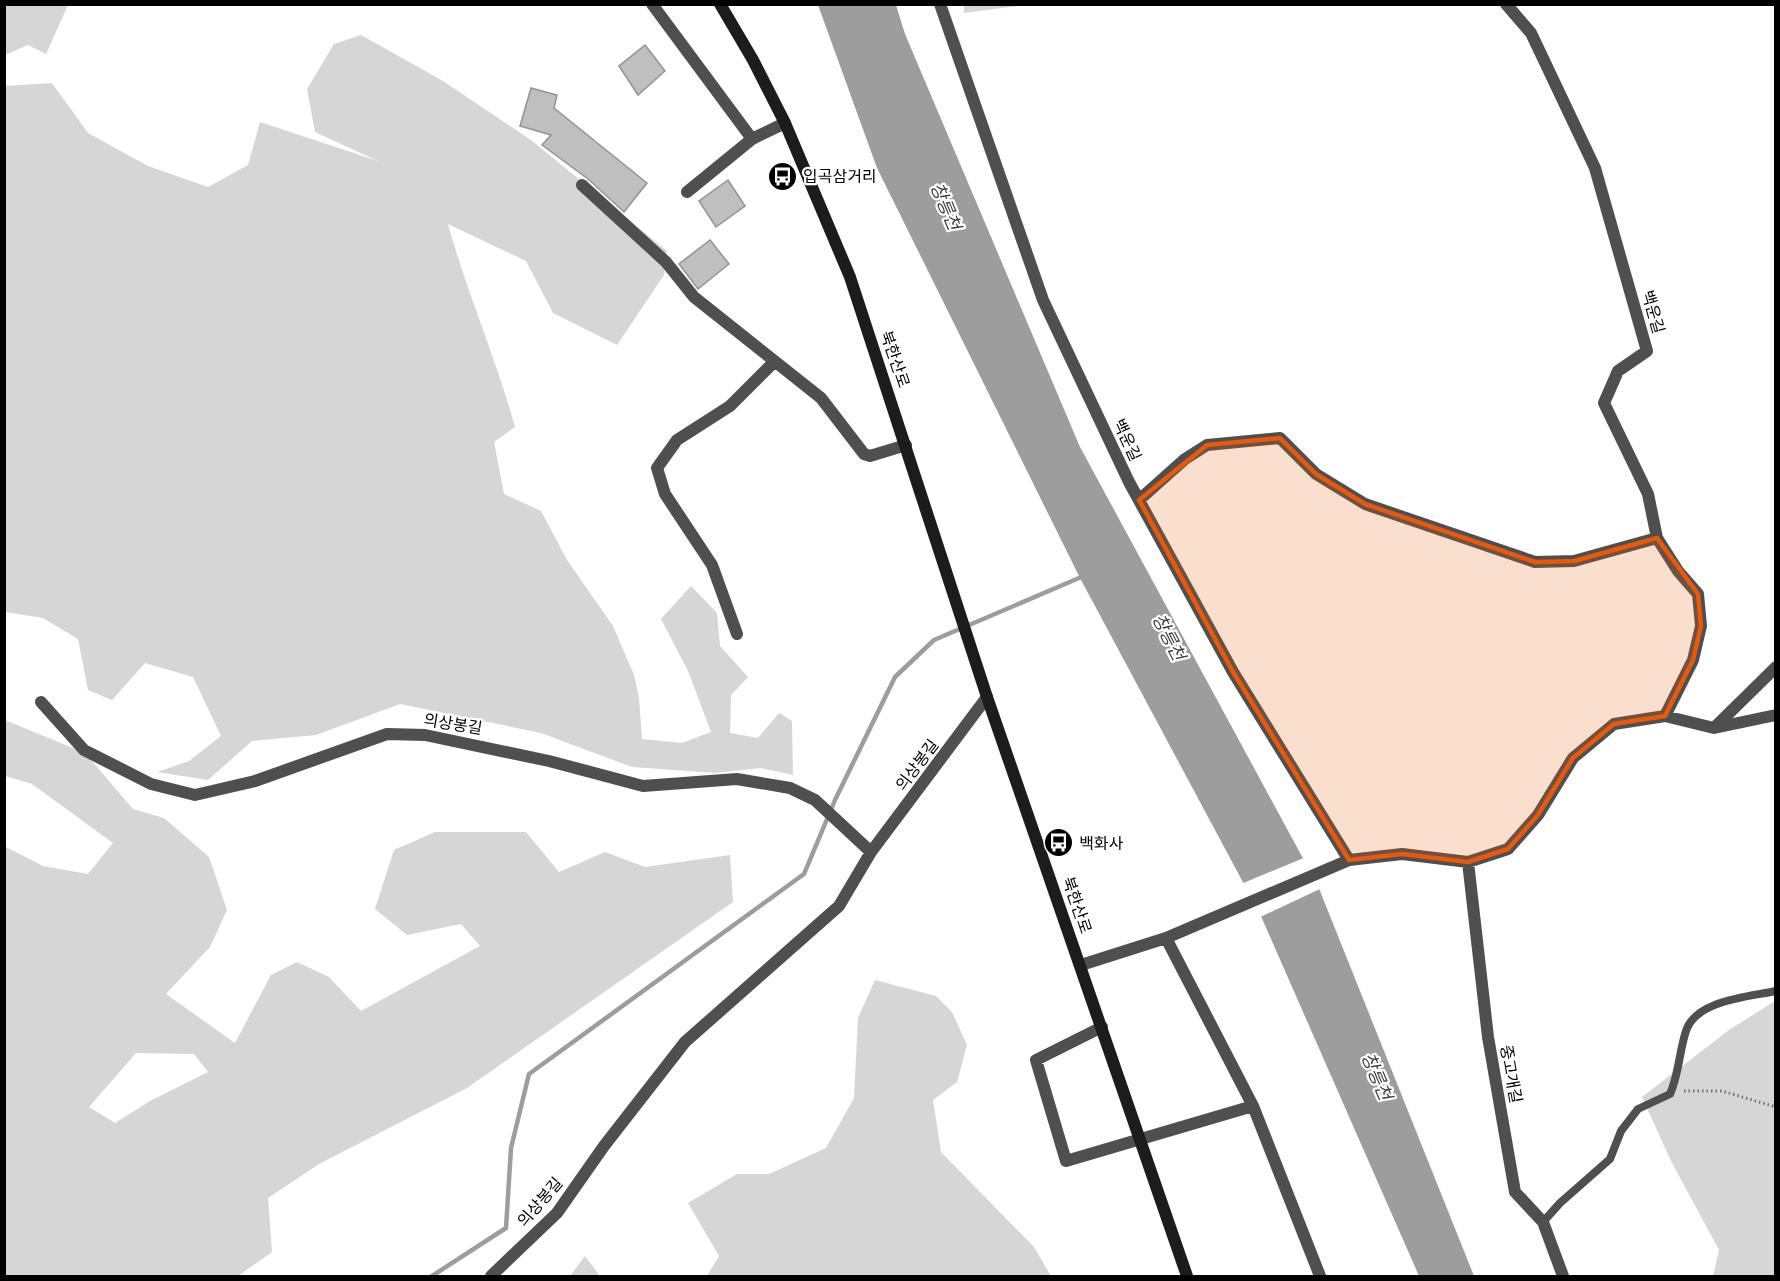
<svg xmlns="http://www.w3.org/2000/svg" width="1780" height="1281" font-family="'DejaVu Sans','Noto Sans KR',sans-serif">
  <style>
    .green { fill: #d6d6d6; fill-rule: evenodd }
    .water { fill: #9d9d9d }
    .pier { fill: #fff }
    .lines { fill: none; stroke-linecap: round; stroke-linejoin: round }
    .stream { stroke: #9d9d9d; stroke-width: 4.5 }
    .building { fill: #bfbfbf; stroke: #939393; stroke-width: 1.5 }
    .path { stroke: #717171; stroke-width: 3; stroke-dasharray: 1.5 3; stroke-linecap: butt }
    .service { stroke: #4f4f4f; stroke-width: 8 }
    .minor { stroke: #4f4f4f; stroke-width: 12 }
    .secondary { stroke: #1c1c1c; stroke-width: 12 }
    .marked { fill: #e8590c; fill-opacity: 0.2; stroke: #e8590c; stroke-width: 4.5; stroke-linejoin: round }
    .labels { text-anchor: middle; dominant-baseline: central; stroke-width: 4.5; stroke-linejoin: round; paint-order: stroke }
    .poi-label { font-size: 16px; fill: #000; stroke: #fff; text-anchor: start }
    .street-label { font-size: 16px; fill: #000; stroke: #fff }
    .water-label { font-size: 18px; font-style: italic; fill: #3e3e3e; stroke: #fff }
  </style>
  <rect width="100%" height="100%" fill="#fff"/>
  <path class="green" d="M 4,5 L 68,5 L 46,54 L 28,45 L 5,55 Z
    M 1026,5 L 964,13 L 964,5 Z
    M 361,35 L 443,81 L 531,140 L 667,251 L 664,275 L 617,345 L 553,313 L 526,261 L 448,224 C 467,293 496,358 515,427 L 494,442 L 504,494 L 541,511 L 567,560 L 613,626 L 634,675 L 639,698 L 642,739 L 682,743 L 711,732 L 688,671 L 661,619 L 691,586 L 717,613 L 720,646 L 748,677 L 731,695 L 730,733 L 758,738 L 779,713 L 792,721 L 793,775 L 761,768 L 716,773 L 632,767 L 541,733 L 400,704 L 316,735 L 252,741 L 208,780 L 157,772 L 189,761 L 221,736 L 193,677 L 145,663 L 112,700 L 88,690 L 78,639 L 43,618 L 5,612 L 5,86 L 52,83 L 88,133 L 148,166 L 208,187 L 248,165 L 260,122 L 378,161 L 315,132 L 307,89 L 334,44 Z
    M 5,720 L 85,753 L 133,809 L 164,818 L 209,857 L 227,910 L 210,947 L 166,994 L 235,1043 L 271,975 L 297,962 L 329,977 L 361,1011 L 480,946 L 461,924 L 407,935 L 375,909 L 394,850 L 435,832 L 526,832 L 559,872 L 605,852 L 645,867 L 730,855 L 733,902 L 467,1088 L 319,1164 L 268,1198 L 272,1252 L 238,1276 L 5,1276 L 4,846 L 43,866 L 88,874 L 113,843 L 32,784 L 5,776 ZM 136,1053 L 194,1054 L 208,1072 L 150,1101 L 115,1123 L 89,1107 Z
    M 875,980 L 936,996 L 952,1012 L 967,1045 L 957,1082 L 933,1100 L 941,1152 L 1034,1247 L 1051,1276 L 707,1276 L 719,1256 L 688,1203 L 737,1174 L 769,1174 L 826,1148 L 854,1098 L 858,1018 Z
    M 1775,1001 L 1775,1276 L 1713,1276 L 1719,1250 L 1671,1161 L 1642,1097 L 1729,1030 Z
    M 585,1256 L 600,1276 L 570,1276 Z"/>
  <path class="water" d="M 818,5 L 896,5 L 905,34 L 1080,447 L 1318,886 L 1474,1276 L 1419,1276 L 1260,914 L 1080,578 L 877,168 Z"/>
  <path class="pier" d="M 1306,857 L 1322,888 L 1258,918 L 1241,884 Z"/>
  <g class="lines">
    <path class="stream" d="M 432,1276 L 506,1228 L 511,1148 L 529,1074 L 804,874 L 835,800 L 895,677 L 934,640 L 1086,575"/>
  </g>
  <path class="building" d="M 645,45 L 665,71 L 638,95 L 619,66 Z
    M 531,88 L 557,95 L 554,108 L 647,183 L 624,212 L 588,179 L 542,145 L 551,135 L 520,126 Z
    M 728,180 L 745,206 L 716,227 L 699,201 Z
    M 710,240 L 729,264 L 698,289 L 679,264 Z"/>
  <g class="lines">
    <path class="path" d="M 1684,1091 L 1722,1091 L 1776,1107"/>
    <path class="service" d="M 1543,1222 L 1560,1203 L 1610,1159 L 1621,1131 L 1638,1109 L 1670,1094 C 1679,1074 1679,1052 1686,1031 C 1696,1000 1748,997 1776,991"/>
    <path class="minor" d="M 652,4 L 752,139 L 785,123
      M 940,4 L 1043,300 L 1129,482 L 1233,672 L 1349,860
      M 1506,4 L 1531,33 L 1595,168 L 1647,351 L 1618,371 L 1604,403 L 1648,494 L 1657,538 L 1678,571 L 1698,594 L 1701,626 L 1693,660 L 1665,716
      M 582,185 L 666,262 L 694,297 L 821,398 L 864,454 L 870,456 L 906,445
      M 687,192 L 752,139
      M 1139,500 L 1185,459 L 1207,445 L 1280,438 L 1316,474 L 1365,504 L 1535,562 L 1574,561 L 1657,538
      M 737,634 L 712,565 L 665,494 L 657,468 L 677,440 L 730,406 L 774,362
      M 41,702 L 84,750 L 151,784 L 195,795 L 255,781 L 387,734 L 425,735 L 549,761 L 643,786 L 737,779 L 790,788 L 815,800 L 871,852
      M 1715,727 L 1776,667
      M 1468,862 L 1488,1037 L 1515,1192 L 1543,1222 L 1563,1276
      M 1166,938 L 1253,1106 L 1320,1276
      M 1081,965 L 1166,938 L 1349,860 L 1402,854 L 1468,862 L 1508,849 L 1538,815 L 1573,758 L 1614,724 L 1665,716 L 1714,728 L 1776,715
      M 1102,1027 L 1036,1060 L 1066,1161 L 1253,1106
      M 491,1276 L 557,1213 L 604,1146 L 685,1042 L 839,906 L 871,852 L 987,697"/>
    <path class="secondary" d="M 720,4 L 753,60 L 785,123 L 850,277 L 987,697 L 1187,1276"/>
  </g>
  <path class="marked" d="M 1280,438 L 1316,474 L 1365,504 L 1535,562 L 1574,561 L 1657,538 L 1698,594 L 1701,626 L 1693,660 L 1665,716 L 1614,724 L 1573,758 L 1538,815 L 1508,849 L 1468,862 L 1402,854 L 1349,860 L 1233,672 L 1139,500 L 1207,445 Z"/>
  <defs>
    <symbol id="bus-disc" viewBox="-11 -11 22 22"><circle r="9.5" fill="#000" stroke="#fff"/><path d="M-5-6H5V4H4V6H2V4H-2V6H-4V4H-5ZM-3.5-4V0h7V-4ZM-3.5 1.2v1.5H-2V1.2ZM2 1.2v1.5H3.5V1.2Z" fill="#fff"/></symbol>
  </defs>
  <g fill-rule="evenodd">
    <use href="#bus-disc" x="766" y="160" width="33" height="33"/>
    <use href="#bus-disc" x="1042" y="826" width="33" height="33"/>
  </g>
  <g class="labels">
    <g class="poi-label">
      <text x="803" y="176">입곡삼거리</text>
      <text x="1079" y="843">백화사</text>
    </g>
    <g class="street-label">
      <text transform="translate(1653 312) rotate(74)">백운길</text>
      <text transform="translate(895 359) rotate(71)">북한산로</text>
      <text transform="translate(1127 440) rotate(65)">백운길</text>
      <text transform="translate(453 724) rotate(9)">의상봉길</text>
      <text transform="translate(917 765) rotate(-53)">의상봉길</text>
      <text transform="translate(1077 905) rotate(71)">북한산로</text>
      <text transform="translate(1511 1074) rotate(80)">중고개길</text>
      <text transform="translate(540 1202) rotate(-49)">의상봉길</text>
    </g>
    <g class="water-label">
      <text transform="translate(946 206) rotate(67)">창릉천</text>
      <text transform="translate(1169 637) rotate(63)">창릉천</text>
      <text transform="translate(1377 1076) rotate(67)">창릉천</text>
    </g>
  </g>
  <rect width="1780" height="1281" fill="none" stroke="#000000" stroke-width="12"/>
</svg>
